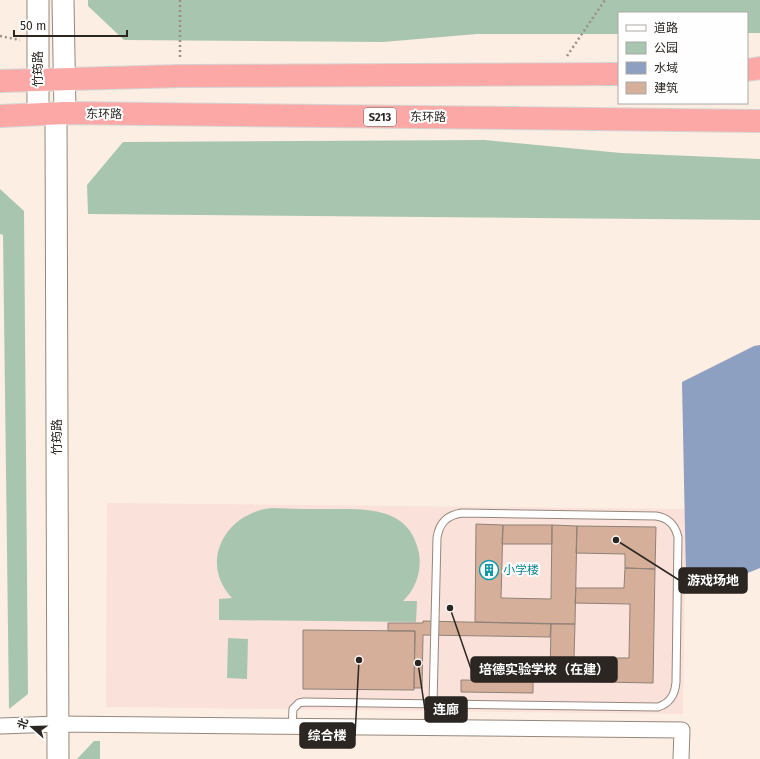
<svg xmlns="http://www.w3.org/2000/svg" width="760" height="759" font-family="'Fira Sans','Noto Sans SC',sans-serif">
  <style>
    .education { fill: #fae1d9 }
    .green { fill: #a8c6af }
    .water { fill: #8ea0c2 }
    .building { fill: #d5af9a; stroke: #908178 }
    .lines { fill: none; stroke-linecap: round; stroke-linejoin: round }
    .service-casing { stroke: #95887d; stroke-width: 9 }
    .minor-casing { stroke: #95887d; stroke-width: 17 }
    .secondary-casing { stroke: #95887d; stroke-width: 23 }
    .trunk-casing { stroke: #d5d4d3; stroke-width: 24 }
    .path { stroke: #9a9087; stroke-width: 2.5; stroke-dasharray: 2 3; stroke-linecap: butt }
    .service { stroke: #fff; stroke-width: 7 }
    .minor { stroke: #fff; stroke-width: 15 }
    .secondary { stroke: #fff; stroke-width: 21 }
    .trunk { stroke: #fca8a6; stroke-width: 22 }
    .labels { text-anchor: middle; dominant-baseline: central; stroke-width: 4; stroke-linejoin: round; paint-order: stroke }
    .shield { fill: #fefefe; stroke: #6a6763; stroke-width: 1 }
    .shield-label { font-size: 11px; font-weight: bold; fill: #2b2621 }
    .street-label { font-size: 12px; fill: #2b2621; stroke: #fefefe }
    .culture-label { font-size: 12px; fill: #0d838f; stroke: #fefefe; text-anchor: start }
    .leader { fill: none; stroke: #2b2621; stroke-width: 1.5 }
    .callout-dot { fill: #2b2621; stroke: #fefefe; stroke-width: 1.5 }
    .callout { fill: #2b2621; stroke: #2b2621; stroke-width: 1.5 }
    .callout-label { font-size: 13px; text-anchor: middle; font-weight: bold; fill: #fff }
  </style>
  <rect width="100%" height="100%" fill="#fceee2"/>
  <path class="education" d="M 107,503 L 686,509 L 683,714 L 106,707 Z"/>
  <path class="green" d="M 88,0 L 760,0 L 760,33 L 747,33 L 747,13 L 619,13 L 619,34 L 477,34 L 383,42 L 124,40 L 88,6 Z
    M 485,140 L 621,153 L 760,159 L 760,220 L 88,214 L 87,185 L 123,142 Z
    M 0,189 L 24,211 L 28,694 L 9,709 L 3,235 L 0,234 Z
    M 272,508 C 292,509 313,509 333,509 C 370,509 410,508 419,553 C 422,570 416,589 403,601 L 417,601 L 416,622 L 219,620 L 219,599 L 232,598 C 198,562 226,512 272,508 Z
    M 228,638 L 248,639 L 247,679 L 227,678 Z
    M 94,741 L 100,741 L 100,759 L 77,759 Z"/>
  <path class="water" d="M 760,345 L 760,568 L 728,581 L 686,579 L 682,382 L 754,346 Z"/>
  <path class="building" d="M 476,524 L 503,525 L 501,598 L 551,599 L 552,525 L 577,526 L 575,624 L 475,622 Z
    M 503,525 L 552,525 L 552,544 L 502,544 Z
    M 577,526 L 656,527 L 655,569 L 625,568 L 625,554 L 576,553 Z
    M 625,568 L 655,569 L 653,683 L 550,681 L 551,624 L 575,624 L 574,658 L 629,658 L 630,604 L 575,603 L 576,588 L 624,588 Z
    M 423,621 L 551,624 L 550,637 L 423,635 L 422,688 L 414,688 L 415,631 L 388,631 L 388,623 L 423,623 Z
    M 303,630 L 415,631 L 414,690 L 303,689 Z
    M 461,680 L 533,681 L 533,693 L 461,692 Z"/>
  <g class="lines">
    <defs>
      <path id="service" d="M 292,727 L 293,709 L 299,703 L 304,702 L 658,707 C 671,703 675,694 676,682 L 678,537 C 675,525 669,518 656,516 L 462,513 C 446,515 439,524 437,538 L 433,704 L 433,728"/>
      <path id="minor" d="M 0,726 L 59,724 L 682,730 L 681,759"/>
      <path id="secondary" d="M 38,0 L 38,114
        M 63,0 L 65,113
        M 56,114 L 58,759"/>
      <path id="trunk" d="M 747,70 L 760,68
        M 0,81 L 180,76 L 619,74
        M 0,116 L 65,113 L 760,121"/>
    </defs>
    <use href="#service" class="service-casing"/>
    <use href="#minor" class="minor-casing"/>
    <use href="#secondary" class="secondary-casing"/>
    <use href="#trunk" class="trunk-casing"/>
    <path class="path" d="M 0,36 L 20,40
      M 567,56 L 605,0
      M 180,57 L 180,0"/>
    <use href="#service" class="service"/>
    <use href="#minor" class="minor"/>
    <use href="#secondary" class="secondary"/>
    <use href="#trunk" class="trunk"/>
  </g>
  <defs>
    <symbol id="building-ring" viewBox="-11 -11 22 22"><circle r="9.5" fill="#fefefe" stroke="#0f9aa8" stroke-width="1.5"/><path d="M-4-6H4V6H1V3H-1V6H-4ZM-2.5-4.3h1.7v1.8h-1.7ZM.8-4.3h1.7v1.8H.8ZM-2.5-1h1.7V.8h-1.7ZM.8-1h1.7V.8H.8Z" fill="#0f9aa8"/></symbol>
  </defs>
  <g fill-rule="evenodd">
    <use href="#building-ring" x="478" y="559" width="22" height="22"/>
  </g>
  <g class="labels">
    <rect class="shield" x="364" y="108" width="32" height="18" rx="3"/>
    <g class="shield-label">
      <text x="380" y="117">S213</text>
    </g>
    <g class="street-label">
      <text transform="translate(38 69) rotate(-90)">竹筠路</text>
      <text transform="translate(104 114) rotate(1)">东环路</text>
      <text transform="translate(428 117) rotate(1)">东环路</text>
      <text transform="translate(57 437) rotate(-90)">竹筠路</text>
    </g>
    <g class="culture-label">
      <text x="503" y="570">小学楼</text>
    </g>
  </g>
  <path class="leader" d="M616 540L679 580M450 608L471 669M418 663L425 710M359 660L355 736"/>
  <g class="callout-dot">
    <circle cx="616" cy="540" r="4"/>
    <circle cx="450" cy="608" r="4"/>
    <circle cx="418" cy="663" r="4"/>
    <circle cx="359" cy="660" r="4"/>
  </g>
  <g class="callout">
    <rect x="679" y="568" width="68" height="25" rx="4"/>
    <rect x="471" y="657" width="146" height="25" rx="4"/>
    <rect x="425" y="697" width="42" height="25" rx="4"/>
    <rect x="300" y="723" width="55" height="25" rx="4"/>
  </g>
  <g class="callout-label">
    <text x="713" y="585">游戏场地</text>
    <text x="544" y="674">培德实验学校（在建）</text>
    <text x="446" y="714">连廊</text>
    <text x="327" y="740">综合楼</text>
  </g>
  <rect x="618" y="12" width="130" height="92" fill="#fefefe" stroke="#aaa8a6"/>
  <rect x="626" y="25" width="20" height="6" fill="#ffffff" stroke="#aaa8a6"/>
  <text x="654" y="32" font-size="12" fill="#2b2621">道路</text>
  <rect x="626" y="42" width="20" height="12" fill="#a8c6af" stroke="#aaa8a6"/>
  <text x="654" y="52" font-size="12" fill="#2b2621">公园</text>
  <rect x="626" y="62" width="20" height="12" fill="#8ea0c2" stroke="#aaa8a6"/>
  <text x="654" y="72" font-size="12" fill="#2b2621">水域</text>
  <rect x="626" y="82" width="20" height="12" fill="#d5af9a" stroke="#aaa8a6"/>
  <text x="654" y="92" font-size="12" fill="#2b2621">建筑</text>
  <g transform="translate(32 727) rotate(290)" stroke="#fefefe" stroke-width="3" paint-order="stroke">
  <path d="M0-3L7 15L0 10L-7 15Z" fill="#2b2621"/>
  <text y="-6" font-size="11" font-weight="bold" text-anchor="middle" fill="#2b2621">北</text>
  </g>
  <path d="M14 30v6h113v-6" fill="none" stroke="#2b2621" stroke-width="2"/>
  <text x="20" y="30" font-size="12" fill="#2b2621" stroke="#fefefe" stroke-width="3" paint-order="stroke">50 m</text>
</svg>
